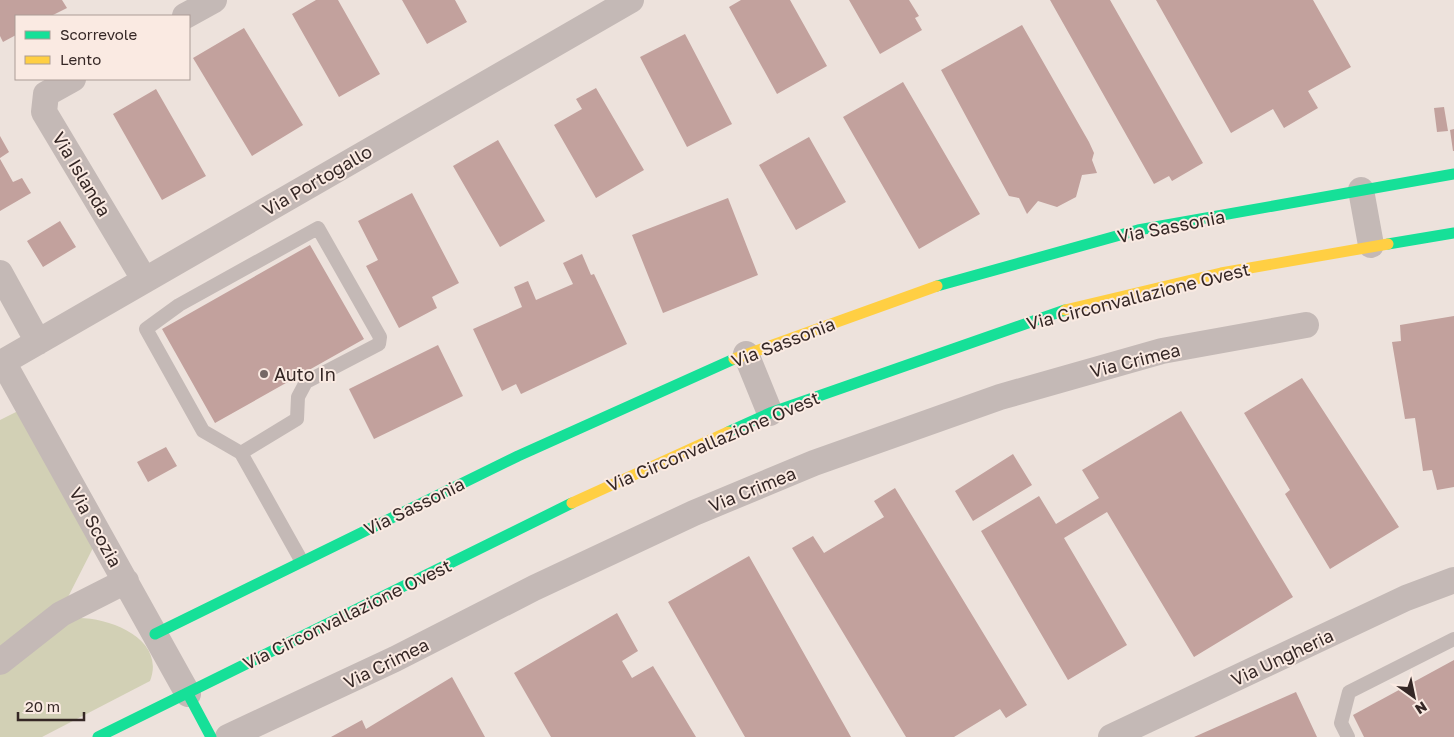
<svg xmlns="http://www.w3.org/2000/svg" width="1454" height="737" font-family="'Golos Text',sans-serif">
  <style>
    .green { fill: #d2d0b5 }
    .building { fill: #c2a19d }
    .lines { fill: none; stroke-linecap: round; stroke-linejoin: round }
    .lane { stroke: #c4b9b6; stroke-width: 14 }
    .street { stroke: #c4b9b6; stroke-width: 26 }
    .fast { stroke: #16e098; stroke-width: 11 }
    .slow { stroke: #ffcf43; stroke-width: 11 }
    .poi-dot { fill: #756865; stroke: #faeae2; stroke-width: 2 }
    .labels { text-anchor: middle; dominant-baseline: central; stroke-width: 4; stroke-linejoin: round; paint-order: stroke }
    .street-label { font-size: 18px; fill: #352725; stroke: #faeae2 }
    .poi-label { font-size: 18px; fill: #352725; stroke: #faeae2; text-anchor: start }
  </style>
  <rect width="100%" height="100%" fill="#ede2dc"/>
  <path class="green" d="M 18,411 L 95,544 L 68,597 L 0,650 L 0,420 Z
    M 79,618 C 112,618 166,640 150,681 L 42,737 L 0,737 L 0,675 L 65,623 Z"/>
  <path class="building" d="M 0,0 L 62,0 L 67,8 L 51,16 L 16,16 L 16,35 L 3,42 L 0,36 Z
    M 316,0 L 338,0 L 380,74 L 339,97 L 292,14 Z
    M 402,0 L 455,0 L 467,22 L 427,44 Z
    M 741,0 L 790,0 L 827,66 L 777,94 L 729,7 Z
    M 849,0 L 909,0 L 919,16 L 915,18 L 922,30 L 880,54 Z
    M 1050,0 L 1110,0 L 1203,163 L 1172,181 L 1169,176 L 1154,184 Z
    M 1156,0 L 1313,0 L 1351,67 L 1308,91 L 1318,108 L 1284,128 L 1273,109 L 1231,133 Z
    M 1022,25 L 1089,142 L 1094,153 L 1092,160 L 1097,173 L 1082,175 L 1076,197 L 1057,207 L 1038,201 L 1027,214 L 1019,198 L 1009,196 L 941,70 Z
    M 244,28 L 303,125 L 252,156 L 193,58 Z
    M 685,34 L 732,124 L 687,147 L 640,57 Z
    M 903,82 L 980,214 L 919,249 L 843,117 Z
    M 596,88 L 644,170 L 596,198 L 554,125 L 582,109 L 576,99 Z
    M 156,89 L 206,176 L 162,200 L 113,114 Z
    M 1444,107 L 1448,131 L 1437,132 L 1434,108 Z
    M 1454,129 L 1454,151 L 1453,151 L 1450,130 Z
    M 0,136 L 9,152 L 0,158 Z
    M 809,137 L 846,202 L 796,230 L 759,165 Z
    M 498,140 L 545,221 L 500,247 L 453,166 Z
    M 0,159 L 13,182 L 22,178 L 31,193 L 0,211 Z
    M 412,193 L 459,283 L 432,297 L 437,308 L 399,328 L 366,266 L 378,260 L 358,221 Z
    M 728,198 L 758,275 L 663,313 L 632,235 Z
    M 60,221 L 76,247 L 43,267 L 27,241 Z
    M 310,245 L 364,339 L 215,423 L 162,329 Z
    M 582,254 L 591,275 L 594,274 L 627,344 L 521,394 L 516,384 L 502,391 L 473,329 L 522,307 L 514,287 L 528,281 L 536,300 L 573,284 L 563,263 Z
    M 1454,316 L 1454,487 L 1437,490 L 1432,470 L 1423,471 L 1415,418 L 1405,419 L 1392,342 L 1401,341 L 1400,325 Z
    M 438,345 L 463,396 L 374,439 L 349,389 Z
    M 1302,378 L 1399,527 L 1330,569 L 1285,494 L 1290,490 L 1244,413 Z
    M 1181,411 L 1293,597 L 1194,657 L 1107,512 L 1064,538 L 1127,645 L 1068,680 L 981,531 L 1039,496 L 1056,524 L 1099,498 L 1082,470 Z
    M 166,447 L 177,466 L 148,482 L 137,462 Z
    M 1013,454 L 1032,485 L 973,521 L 955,491 Z
    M 895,488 L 1027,705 L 1006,718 L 1000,709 L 954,737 L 906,737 L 792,548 L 813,536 L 824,553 L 884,517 L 874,501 Z
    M 749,556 L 851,737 L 745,737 L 668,602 Z
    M 617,613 L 638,651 L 622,661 L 632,678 L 653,666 L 696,737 L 551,737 L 514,673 Z
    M 1454,660 L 1454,737 L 1364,737 L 1353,715 Z
    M 452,677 L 485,737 L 331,737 L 362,720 L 366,729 Z
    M 1296,692 L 1317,737 L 1194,737 Z"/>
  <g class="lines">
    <path class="lane" d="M 241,453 L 297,419 L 298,397 L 306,382 L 379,344 L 380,337 L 318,228 L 179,305 L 146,329 L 203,431 L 241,453 L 301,560
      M 1348,737 L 1341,723 L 1349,692 L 1454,639"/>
    <path class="street" d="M 185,16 L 214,0
      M 73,79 L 46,94 L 44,112 L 144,279
      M 1361,190 L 1371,245
      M 0,273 L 38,342
      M 746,354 L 770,413
      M 0,662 L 61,614 L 126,581
      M 188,694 L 3,362 L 631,0
      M 228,737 L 395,659 L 534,588 L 694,513 L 814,463 L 1000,397 L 1162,351 L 1306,325
      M 1111,737 L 1406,598 L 1454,580"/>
    <path class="fast" d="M 1388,244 L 1454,233
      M 937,286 L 1138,230 L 1454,174
      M 728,432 L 770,413 L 1065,310
      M 155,634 L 518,456 L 734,359
      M 188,694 L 211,737
      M 98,737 L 572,503"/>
    <path class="slow" d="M 1065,310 L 1221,273 L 1388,244
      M 734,359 L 937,286
      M 572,503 L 728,432"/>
  </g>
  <circle class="poi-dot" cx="264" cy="374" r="5"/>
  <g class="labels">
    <g class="street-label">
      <text transform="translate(82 174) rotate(59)">Via Islanda</text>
      <text transform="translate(317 180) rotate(-30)">Via Portogallo</text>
      <text transform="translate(1171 226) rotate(-11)">Via Sassonia</text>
      <text transform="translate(1138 296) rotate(-14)">Via Circonvallazione Ovest</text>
      <text transform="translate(783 342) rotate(-21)">Via Sassonia</text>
      <text transform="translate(1135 360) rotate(-14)">Via Crimea</text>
      <text transform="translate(713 441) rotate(-23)">Via Circonvallazione Ovest</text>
      <text transform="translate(752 489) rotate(-22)">Via Crimea</text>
      <text transform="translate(414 506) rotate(-26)">Via Sassonia</text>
      <text transform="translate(96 527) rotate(61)">Via Scozia</text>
      <text transform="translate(347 614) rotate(-26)">Via Circonvallazione Ovest</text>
      <text transform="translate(1282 657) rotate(-25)">Via Ungheria</text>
      <text transform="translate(386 663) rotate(-26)">Via Crimea</text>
    </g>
    <g class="poi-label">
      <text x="274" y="374">Auto In</text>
    </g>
  </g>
  <rect x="15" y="15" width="175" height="65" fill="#faeae2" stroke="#ab9c96"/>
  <rect x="25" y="31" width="25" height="8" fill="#16e098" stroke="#ab9c96"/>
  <text x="60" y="40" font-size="15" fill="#352725">Scorrevole</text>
  <rect x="25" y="56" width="25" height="8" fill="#ffcf43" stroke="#ab9c96"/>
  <text x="60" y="65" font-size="15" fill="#352725">Lento</text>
  <g transform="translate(1414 697) rotate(147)" stroke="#faeae2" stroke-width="4" paint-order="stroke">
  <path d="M0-4L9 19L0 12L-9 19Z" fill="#352725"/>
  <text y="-8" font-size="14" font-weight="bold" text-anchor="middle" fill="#352725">N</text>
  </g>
  <path d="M18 712v8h66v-8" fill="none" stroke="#352725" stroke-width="2.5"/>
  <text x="25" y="712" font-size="15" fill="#352725" stroke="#faeae2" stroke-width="4" paint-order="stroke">20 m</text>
</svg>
